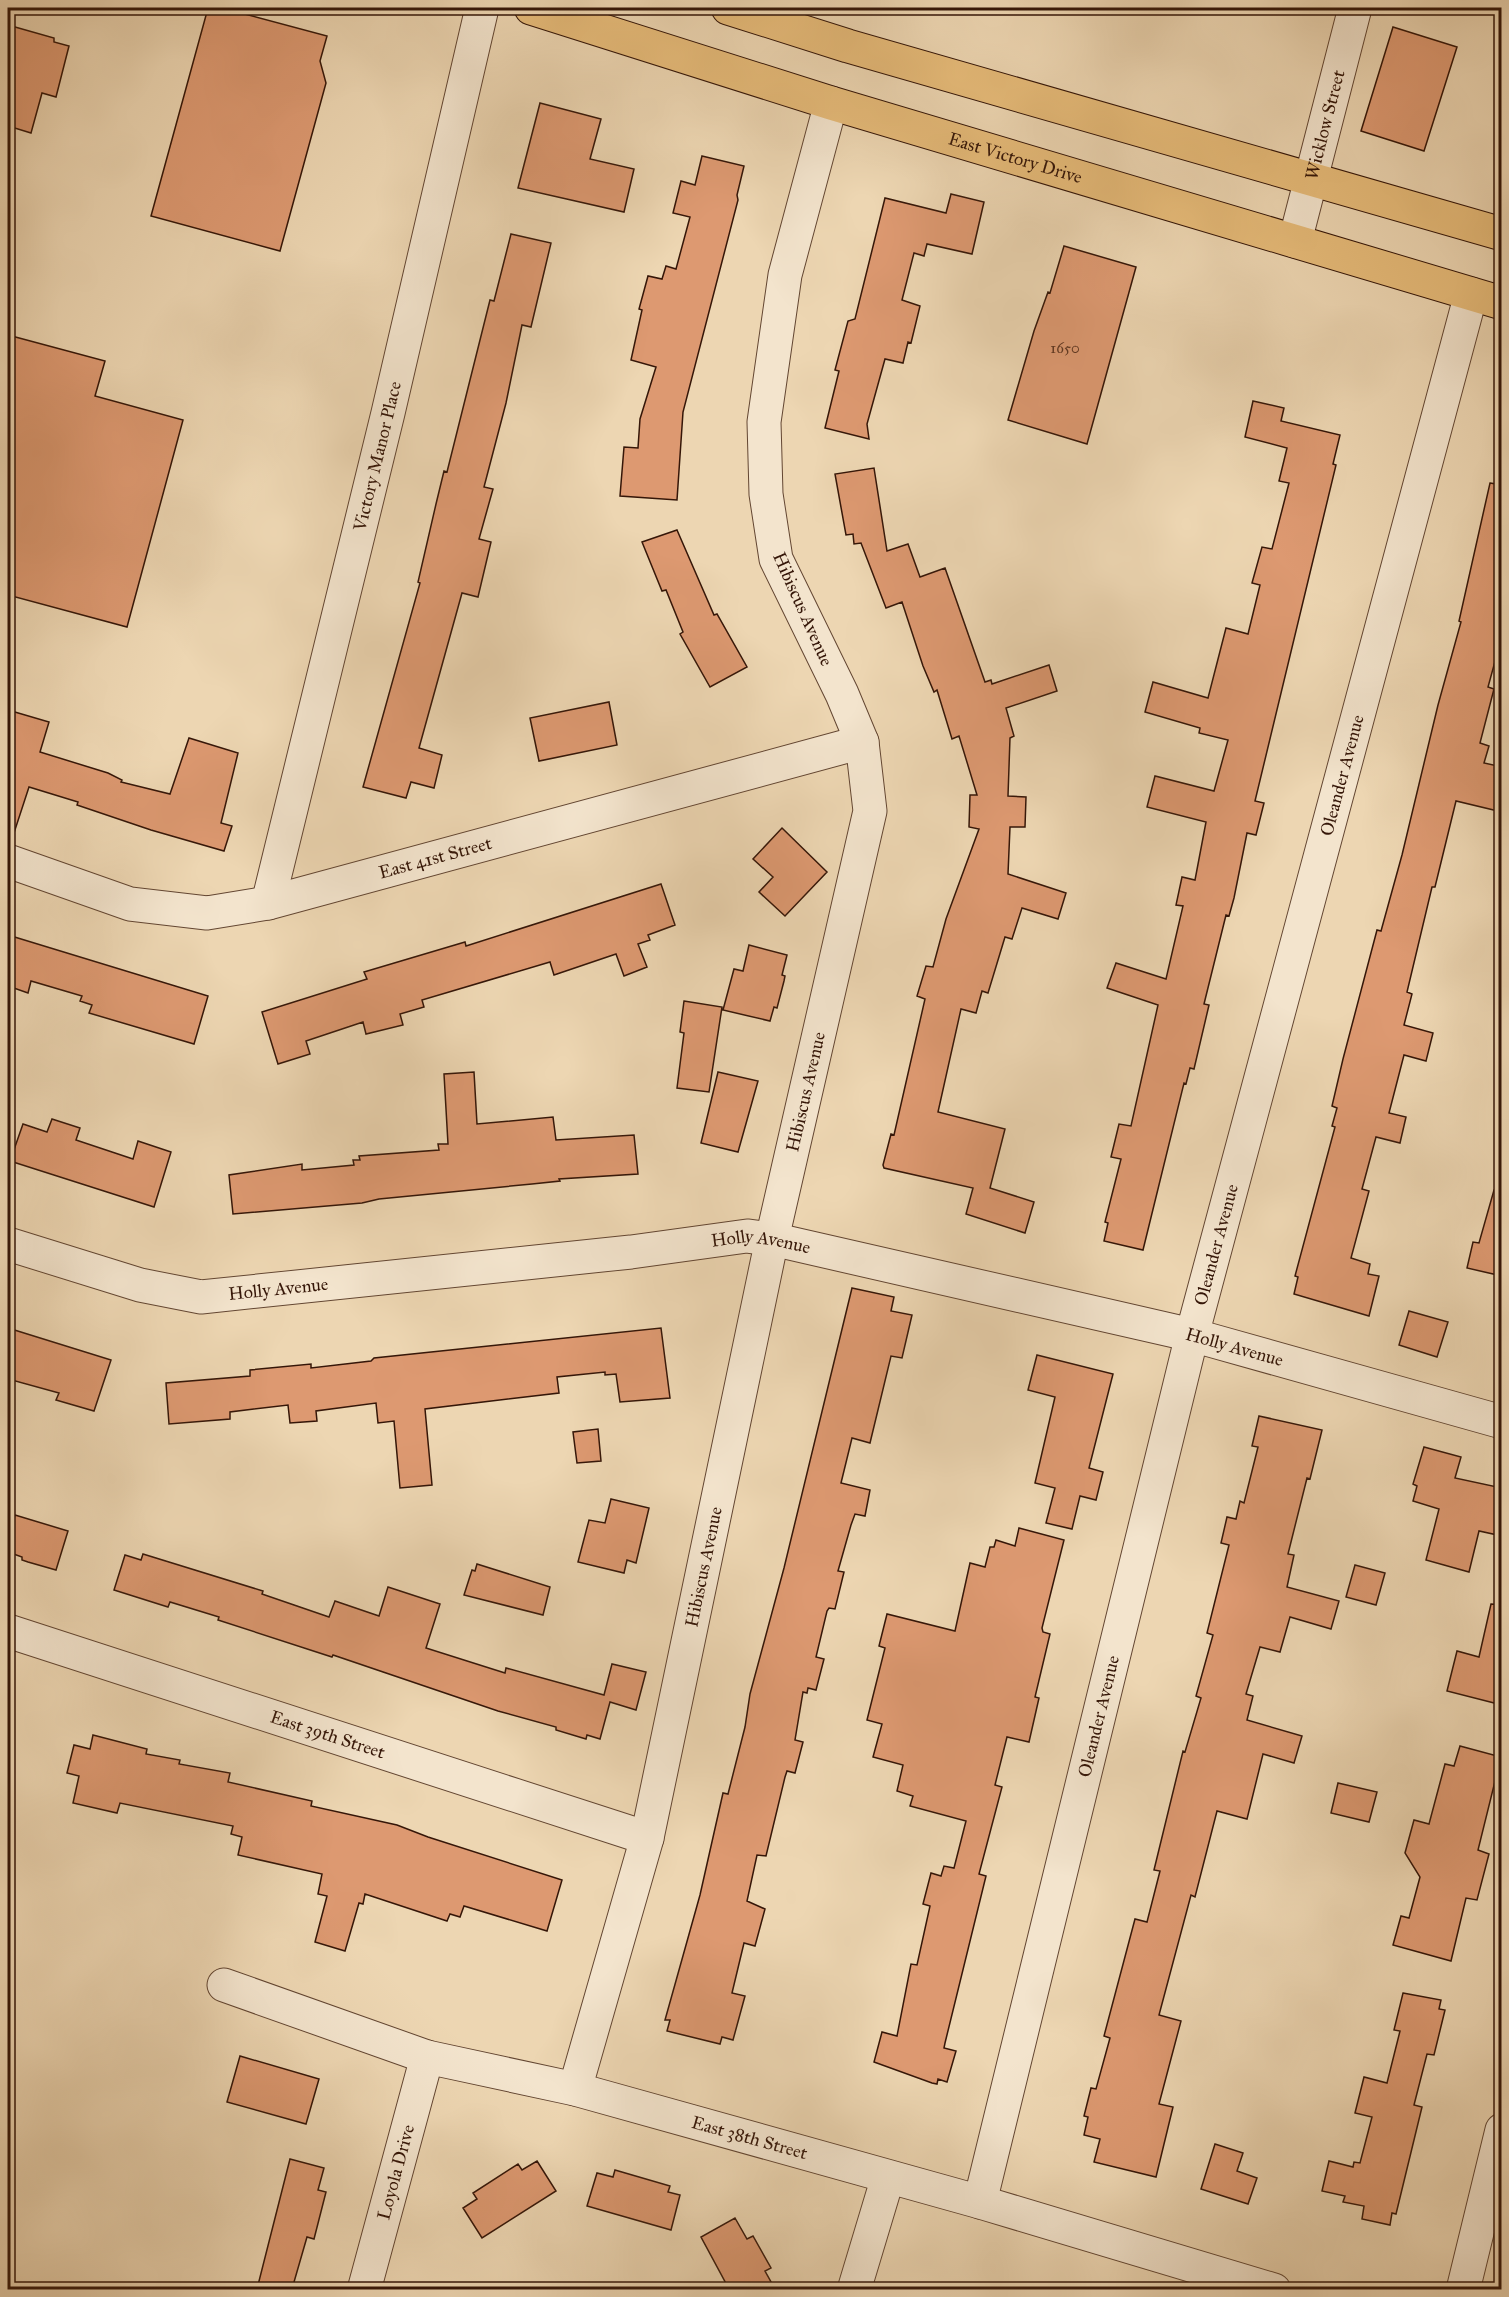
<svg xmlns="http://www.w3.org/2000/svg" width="1509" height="2297" font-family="'IM FELL Great Primer',serif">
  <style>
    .building { fill: #dd9971; stroke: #351608; stroke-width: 1.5 }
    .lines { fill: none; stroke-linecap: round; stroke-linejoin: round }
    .minor-casing { stroke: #634632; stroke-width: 35 }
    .tertiary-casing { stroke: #634632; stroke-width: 35 }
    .primary-casing { stroke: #351608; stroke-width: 35 }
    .minor { stroke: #f3e4cd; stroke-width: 33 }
    .tertiary { stroke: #f3e4cd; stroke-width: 33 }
    .primary { stroke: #e6bb79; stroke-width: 33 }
    .labels { text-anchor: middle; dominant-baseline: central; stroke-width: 4.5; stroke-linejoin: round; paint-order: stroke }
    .number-label { font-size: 15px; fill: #5f3722 }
    .street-label { font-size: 18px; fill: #351608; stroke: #f3e4cd }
  </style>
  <rect width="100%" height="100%" fill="#edd6b2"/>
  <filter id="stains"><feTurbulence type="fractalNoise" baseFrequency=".00333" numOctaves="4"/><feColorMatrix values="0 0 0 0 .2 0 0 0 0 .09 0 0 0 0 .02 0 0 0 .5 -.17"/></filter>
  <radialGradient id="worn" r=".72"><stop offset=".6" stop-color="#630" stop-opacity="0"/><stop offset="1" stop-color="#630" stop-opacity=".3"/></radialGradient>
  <path class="building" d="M 208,8 L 222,8 L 327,36 L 320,61 L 326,83 L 280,251 L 151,216 Z
    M 8,25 L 54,38 L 54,42 L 69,46 L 56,97 L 42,93 L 31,133 L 8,126 Z
    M 1393,27 L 1457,47 L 1424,151 L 1361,131 Z
    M 540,103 L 601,119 L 590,159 L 634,169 L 624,212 L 518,188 Z
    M 702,156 L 744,166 L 737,195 L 738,200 L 683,412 L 677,500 L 620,496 L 624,447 L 638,448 L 640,419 L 656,367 L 631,360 L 642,310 L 639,309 L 648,276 L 662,279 L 666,266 L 676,269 L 690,217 L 673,213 L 681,181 L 695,185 Z
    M 951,194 L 984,202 L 972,254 L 927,244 L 924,256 L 914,253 L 902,300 L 920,306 L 911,343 L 908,342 L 903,363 L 885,359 L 867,424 L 869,439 L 825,428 L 839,371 L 835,370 L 848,321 L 855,319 L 885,198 L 946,213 Z
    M 511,234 L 551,243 L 531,327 L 522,325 L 506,403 L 484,487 L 493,489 L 479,539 L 491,542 L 478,597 L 462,593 L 419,748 L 442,755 L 434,788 L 411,782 L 406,798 L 363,787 L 420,583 L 418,582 L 436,504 L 444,471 L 447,472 L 490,300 L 494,301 Z
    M 1064,246 L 1136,267 L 1087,444 L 1008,420 L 1034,331 L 1048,292 L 1050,293 Z
    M 8,335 L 105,361 L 95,396 L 183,420 L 127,627 L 8,595 Z
    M 1253,401 L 1284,408 L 1281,421 L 1340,435 L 1333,464 L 1336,465 L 1255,801 L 1264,803 L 1256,835 L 1247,833 L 1234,898 L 1229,916 L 1226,915 L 1204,1004 L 1209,1005 L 1194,1069 L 1190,1068 L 1186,1084 L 1184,1083 L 1143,1250 L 1104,1241 L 1108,1223 L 1105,1222 L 1121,1159 L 1111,1157 L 1119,1124 L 1131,1126 L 1158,1005 L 1107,988 L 1116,963 L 1166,979 L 1183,906 L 1176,905 L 1182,877 L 1195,880 L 1206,822 L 1147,807 L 1155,776 L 1214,791 L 1228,740 L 1199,733 L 1200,728 L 1145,712 L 1153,682 L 1208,698 L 1226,628 L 1248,634 L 1260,585 L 1252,583 L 1262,547 L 1272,549 L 1289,483 L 1279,481 L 1287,448 L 1245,437 Z
    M 874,468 L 887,551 L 908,544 L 920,577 L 945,568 L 985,682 L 991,680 L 992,684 L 1049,665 L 1057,691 L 1006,708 L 1014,736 L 1010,738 L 1008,796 L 1026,797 L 1025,827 L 1010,827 L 1008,874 L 1066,893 L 1058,919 L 1022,908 L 1012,939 L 1005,937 L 988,993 L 982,991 L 976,1013 L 961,1009 L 938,1112 L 1005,1129 L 990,1188 L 1034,1202 L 1025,1233 L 966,1214 L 973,1188 L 884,1168 L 883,1165 L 891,1134 L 894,1135 L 925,999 L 917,996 L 926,966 L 933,967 L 946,919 L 979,829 L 969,827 L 970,795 L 977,795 L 959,736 L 952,739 L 937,690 L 934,692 L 923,666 L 902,602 L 886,608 L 861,543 L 854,544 L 853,534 L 846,535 L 835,474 Z
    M 1490,483 L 1502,485 L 1502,636 L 1488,687 L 1494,689 L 1480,743 L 1489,746 L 1484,763 L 1498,766 L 1497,771 L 1502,772 L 1502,812 L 1456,801 L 1435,887 L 1432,887 L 1407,992 L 1412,994 L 1404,1025 L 1433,1033 L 1426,1061 L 1404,1055 L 1389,1113 L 1406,1117 L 1400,1143 L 1376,1137 L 1362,1189 L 1369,1191 L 1351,1258 L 1370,1264 L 1368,1274 L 1379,1276 L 1369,1316 L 1294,1294 L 1298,1277 L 1295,1276 L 1335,1127 L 1332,1126 L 1337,1108 L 1332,1106 L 1343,1059 L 1377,930 L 1381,931 L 1402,855 L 1438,705 L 1461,622 L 1459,621 Z
    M 677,530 L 714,615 L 717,614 L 747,667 L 710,687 L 680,634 L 683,632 L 666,590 L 662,591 L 642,542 Z
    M 609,702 L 617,745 L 539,761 L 530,718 Z
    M 8,710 L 49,722 L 40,752 L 108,773 L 122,780 L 121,782 L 170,794 L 189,738 L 238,753 L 221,823 L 232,826 L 224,851 L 151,830 L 77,805 L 78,802 L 29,787 L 13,836 L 8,835 Z
    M 782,828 L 827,872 L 785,916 L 759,892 L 773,877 L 753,859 Z
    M 661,884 L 675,925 L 648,935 L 650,940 L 638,944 L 647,967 L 624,976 L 616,954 L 554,975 L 550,962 L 422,1000 L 424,1007 L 400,1014 L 403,1025 L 366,1034 L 363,1022 L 306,1041 L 310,1054 L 278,1064 L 262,1012 L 367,979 L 364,972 L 465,942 L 466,946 Z
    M 8,935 L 208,996 L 194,1044 L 89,1013 L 92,1005 L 80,1001 L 82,996 L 31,981 L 28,993 L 8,986 Z
    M 749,945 L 787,955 L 782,975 L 785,976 L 784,981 L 777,1008 L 774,1007 L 770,1021 L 723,1010 L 734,969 L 743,971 Z
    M 684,1001 L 722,1007 L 709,1092 L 677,1088 L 684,1033 L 680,1032 Z
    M 474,1072 L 477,1124 L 553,1117 L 556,1140 L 634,1135 L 638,1174 L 559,1179 L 560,1181 L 532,1184 L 379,1199 L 362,1203 L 233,1214 L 229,1175 L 302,1164 L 302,1170 L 354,1165 L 353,1160 L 360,1160 L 359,1156 L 439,1150 L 438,1144 L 448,1144 L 444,1074 Z
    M 718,1072 L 758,1081 L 738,1152 L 701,1143 Z
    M 52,1119 L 80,1128 L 76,1140 L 133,1159 L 138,1141 L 171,1152 L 154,1207 L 10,1161 L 23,1124 L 47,1132 Z
    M 1494,1190 L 1502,1191 L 1502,1276 L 1467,1268 L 1473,1242 L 1479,1243 Z
    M 852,1288 L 894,1297 L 891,1311 L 912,1315 L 902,1358 L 891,1356 L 870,1443 L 852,1438 L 841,1483 L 870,1490 L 865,1516 L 855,1514 L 851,1525 L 838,1571 L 844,1572 L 835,1609 L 829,1608 L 827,1611 L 816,1657 L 824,1659 L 816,1690 L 808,1688 L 807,1693 L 803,1692 L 795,1740 L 803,1742 L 795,1773 L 787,1771 L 785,1777 L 766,1856 L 757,1855 L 747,1901 L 765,1909 L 755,1946 L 744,1943 L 732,1993 L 745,1996 L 733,2040 L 722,2037 L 720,2044 L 667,2031 L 670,2020 L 665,2020 L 700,1895 L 723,1793 L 728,1794 L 745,1727 L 750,1694 L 784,1568 Z
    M 1409,1311 L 1448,1322 L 1437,1357 L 1399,1345 Z
    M 8,1328 L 111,1360 L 94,1411 L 56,1400 L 59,1393 L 8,1379 Z
    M 661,1328 L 670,1398 L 620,1402 L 616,1374 L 605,1375 L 605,1372 L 557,1377 L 559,1393 L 425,1409 L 432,1485 L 400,1488 L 394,1421 L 378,1423 L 376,1403 L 316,1411 L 317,1421 L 290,1423 L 288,1405 L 230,1412 L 230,1419 L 169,1424 L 166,1383 L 250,1376 L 250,1370 L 311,1364 L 311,1368 L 371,1361 L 374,1358 Z
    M 1037,1355 L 1113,1374 L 1089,1468 L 1103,1472 L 1096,1500 L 1080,1496 L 1072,1529 L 1046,1523 L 1055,1488 L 1035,1483 L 1055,1397 L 1028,1390 Z
    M 1259,1416 L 1322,1430 L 1310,1479 L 1307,1478 L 1288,1554 L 1294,1555 L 1287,1587 L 1339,1601 L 1331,1629 L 1290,1617 L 1280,1652 L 1260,1647 L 1246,1694 L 1253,1696 L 1247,1720 L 1302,1736 L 1294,1763 L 1263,1754 L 1247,1819 L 1217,1811 L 1195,1897 L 1191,1895 L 1159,2015 L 1181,2021 L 1159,2104 L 1173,2107 L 1156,2177 L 1094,2162 L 1100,2139 L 1084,2135 L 1088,2117 L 1084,2116 L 1091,2088 L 1096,2089 L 1110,2038 L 1104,2036 L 1135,1919 L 1147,1922 L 1160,1871 L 1154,1870 L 1183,1751 L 1185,1752 L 1201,1698 L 1196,1696 L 1213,1635 L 1207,1633 L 1229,1545 L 1221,1543 L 1227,1517 L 1236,1519 L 1240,1501 L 1244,1503 L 1258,1447 L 1252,1446 Z
    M 598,1429 L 601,1461 L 577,1463 L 573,1432 Z
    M 1424,1447 L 1461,1457 L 1455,1478 L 1502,1488 L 1502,1536 L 1479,1531 L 1469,1572 L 1426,1560 L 1439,1509 L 1413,1501 L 1417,1486 L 1413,1484 Z
    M 611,1499 L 649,1508 L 636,1563 L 627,1560 L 624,1573 L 578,1562 L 589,1520 L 605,1523 Z
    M 15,1515 L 68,1531 L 56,1570 L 28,1562 L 22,1560 L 22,1557 L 8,1552 L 8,1540 Z
    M 1019,1528 L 1064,1540 L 1042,1628 L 1043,1632 L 1050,1634 L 1035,1697 L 1039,1698 L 1029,1742 L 1007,1737 L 995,1785 L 1002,1787 L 979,1874 L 986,1876 L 945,2043 L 944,2048 L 956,2051 L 947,2082 L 938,2079 L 937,2084 L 932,2083 L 874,2062 L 882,2032 L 897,2036 L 911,1964 L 917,1965 L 930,1906 L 923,1904 L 931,1873 L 941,1876 L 944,1866 L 954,1868 L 966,1821 L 910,1806 L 913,1796 L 897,1791 L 903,1765 L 873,1757 L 882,1724 L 867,1720 L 885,1648 L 879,1646 L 887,1614 L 955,1631 L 970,1563 L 985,1567 L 990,1547 L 994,1547 L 996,1540 L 1015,1546 Z
    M 143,1554 L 263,1591 L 262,1594 L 329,1617 L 335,1601 L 379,1616 L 388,1587 L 440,1604 L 426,1648 L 505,1673 L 506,1668 L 604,1695 L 612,1664 L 646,1672 L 636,1710 L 610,1702 L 600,1739 L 587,1735 L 586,1739 L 556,1730 L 556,1727 L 498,1711 L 333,1655 L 332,1657 L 218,1620 L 219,1617 L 170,1602 L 168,1607 L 114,1590 L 125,1555 L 141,1560 Z
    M 477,1564 L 550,1587 L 543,1615 L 464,1595 L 472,1570 L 475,1571 Z
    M 1355,1565 L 1385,1573 L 1376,1605 L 1346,1597 Z
    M 1491,1604 L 1502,1605 L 1502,1705 L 1447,1691 L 1457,1651 L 1479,1657 Z
    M 93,1735 L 147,1749 L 146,1754 L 180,1760 L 179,1764 L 230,1773 L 228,1782 L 312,1801 L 311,1806 L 397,1825 L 428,1837 L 562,1880 L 547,1931 L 464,1906 L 460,1917 L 450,1914 L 447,1921 L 365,1894 L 363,1904 L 359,1903 L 345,1951 L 315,1942 L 327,1896 L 318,1894 L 322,1874 L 238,1855 L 242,1837 L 231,1834 L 233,1826 L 120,1803 L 117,1813 L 73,1803 L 79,1776 L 67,1773 L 74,1745 L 90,1749 Z
    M 1460,1746 L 1501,1757 L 1478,1850 L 1489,1854 L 1477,1900 L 1466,1898 L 1451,1961 L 1393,1945 L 1401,1916 L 1409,1918 L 1420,1877 L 1405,1853 L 1414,1820 L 1429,1824 L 1445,1764 L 1454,1766 Z
    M 1338,1783 L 1377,1792 L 1369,1822 L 1331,1813 Z
    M 1403,1993 L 1441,2000 L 1439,2009 L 1445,2010 L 1434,2055 L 1427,2054 L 1414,2105 L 1422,2107 L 1396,2214 L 1392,2213 L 1390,2225 L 1362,2219 L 1364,2206 L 1343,2202 L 1345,2196 L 1322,2191 L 1329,2161 L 1353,2167 L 1354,2162 L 1360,2163 L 1372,2117 L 1355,2113 L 1364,2077 L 1387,2083 L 1400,2031 L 1394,2030 Z
    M 240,2056 L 319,2079 L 306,2124 L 227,2102 Z
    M 1215,2144 L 1243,2153 L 1237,2171 L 1257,2178 L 1248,2204 L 1201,2189 Z
    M 290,2159 L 324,2168 L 318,2190 L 326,2192 L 314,2239 L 307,2237 L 292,2289 L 257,2289 Z
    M 537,2161 L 556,2191 L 482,2238 L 463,2208 L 477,2199 L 473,2193 L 518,2164 L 522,2170 Z
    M 615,2170 L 670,2186 L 668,2192 L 680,2195 L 671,2230 L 587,2206 L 597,2173 L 613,2177 Z
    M 735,2218 L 747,2239 L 753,2236 L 771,2268 L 765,2271 L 775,2289 L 729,2289 L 701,2237 Z"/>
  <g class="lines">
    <defs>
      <g id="minor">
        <path id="s1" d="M 1295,241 L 1355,8"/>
        <path id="s2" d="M 8,861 L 130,904 L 207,913 L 268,903 L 862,742"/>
        <path id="s3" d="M 8,1244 L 140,1285 L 201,1297 L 631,1252 L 747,1236 L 772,1239 L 1192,1335 L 1502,1422"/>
        <path id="s4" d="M 8,1631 L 647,1838"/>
        <path id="s5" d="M 224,1985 L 427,2057 L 575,2089 L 980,2202 L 1274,2290"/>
        <path id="s6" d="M 575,2089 L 647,1838 L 772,1239 L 870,811 L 862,742 L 842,694 L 776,559 L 766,494 L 764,422 L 785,275 L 831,103"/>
        <path id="s7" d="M 980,2202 L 1192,1335 L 1471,294"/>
        <path id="s8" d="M 364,2290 L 427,2057"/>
        <path d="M 854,2290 L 888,2177"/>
        <path d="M 1463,2290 L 1502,2130"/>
      </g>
      <g id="tertiary">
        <path id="s9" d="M 268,903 L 388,413 L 482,8"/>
      </g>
      <g id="primary">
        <path id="s10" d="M 531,8 L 831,103 L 1502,303"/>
        <path d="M 728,8 L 848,46 L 1502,234"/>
      </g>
    </defs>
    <use href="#minor" class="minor-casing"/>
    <use href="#tertiary" class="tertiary-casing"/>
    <use href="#primary" class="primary-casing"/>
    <use href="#minor" class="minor"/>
    <use href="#tertiary" class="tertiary"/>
    <use href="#primary" class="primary"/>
  </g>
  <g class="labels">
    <g class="number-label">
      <text x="1065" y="348">1650</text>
    </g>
    <g class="street-label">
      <text stroke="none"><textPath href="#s1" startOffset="120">Wicklow Street</textPath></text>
      <text stroke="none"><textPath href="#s10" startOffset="507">East Victory Drive</textPath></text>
      <text stroke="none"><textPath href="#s9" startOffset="460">Victory Manor Place</textPath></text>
      <text transform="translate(803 609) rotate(66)">Hibiscus Avenue</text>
      <text stroke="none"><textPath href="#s7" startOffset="1472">Oleander Avenue</textPath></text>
      <text stroke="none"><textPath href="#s2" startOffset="442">East 41st Street</textPath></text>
      <text stroke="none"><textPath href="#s6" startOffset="1024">Hibiscus Avenue</textPath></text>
      <text stroke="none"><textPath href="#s3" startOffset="764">Holly Avenue</textPath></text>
      <text stroke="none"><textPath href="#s7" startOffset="986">Oleander Avenue</textPath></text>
      <text stroke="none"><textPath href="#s3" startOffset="278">Holly Avenue</textPath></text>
      <text stroke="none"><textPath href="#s3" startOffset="1250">Holly Avenue</textPath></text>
      <text stroke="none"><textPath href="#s6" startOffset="538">Hibiscus Avenue</textPath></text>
      <text stroke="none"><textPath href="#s7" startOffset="500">Oleander Avenue</textPath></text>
      <text stroke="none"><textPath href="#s4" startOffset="336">East 39th Street</textPath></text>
      <text stroke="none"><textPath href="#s5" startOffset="548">East 38th Street</textPath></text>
      <text stroke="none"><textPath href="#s8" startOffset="122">Loyola Drive</textPath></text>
    </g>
  </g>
  <rect width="1509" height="2297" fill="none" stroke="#edd6b2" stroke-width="30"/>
  <rect x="9" y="9" width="1491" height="2279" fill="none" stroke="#351608" stroke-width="3"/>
  <rect x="15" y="15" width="1479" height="2267" fill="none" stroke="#351608" stroke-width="1.5"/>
  <rect width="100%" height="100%" filter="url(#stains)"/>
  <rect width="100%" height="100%" fill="url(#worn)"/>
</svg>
